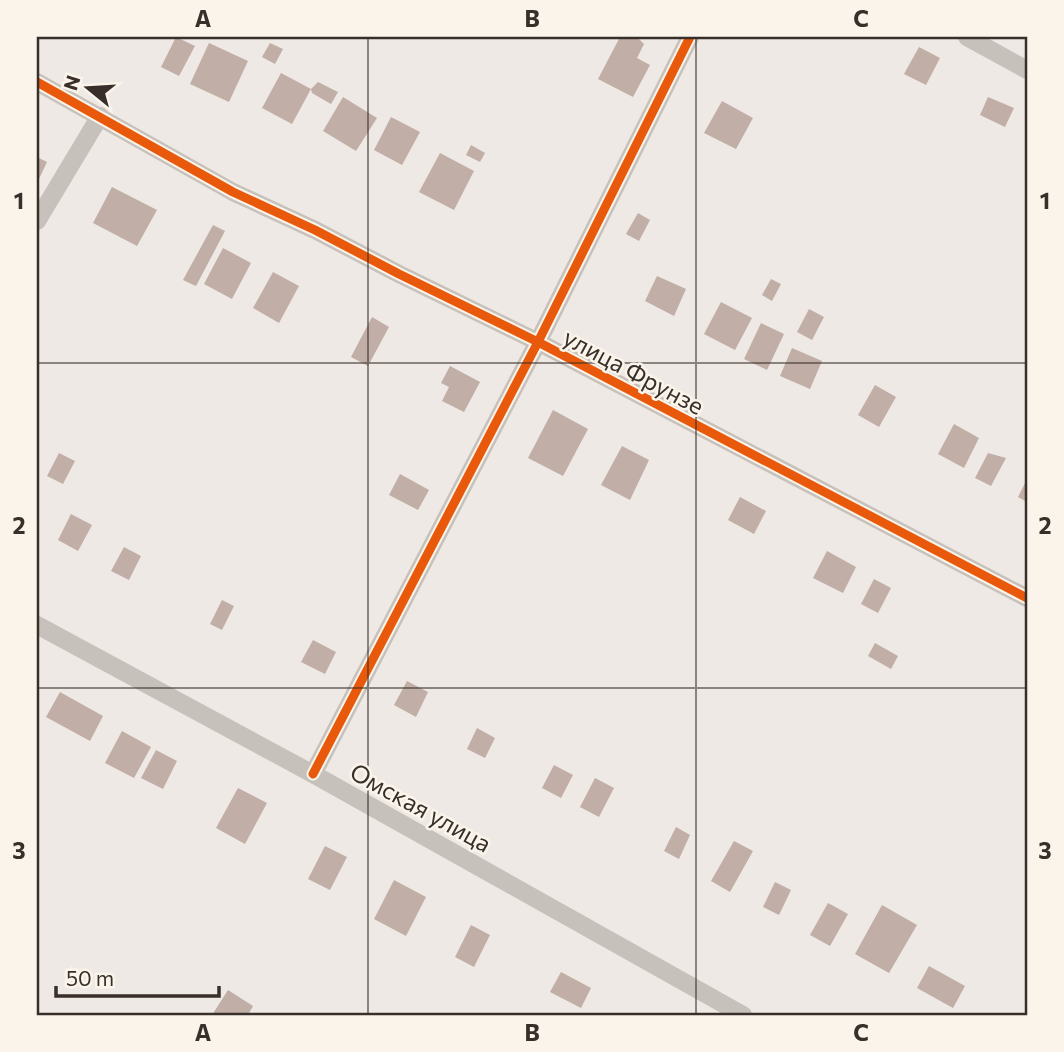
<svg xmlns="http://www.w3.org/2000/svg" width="1064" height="1052" font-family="Commissioner,sans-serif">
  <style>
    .building { fill: #c1aea6 }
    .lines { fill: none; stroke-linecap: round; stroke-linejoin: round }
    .minor { stroke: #c7c1bc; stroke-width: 18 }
    .cycleway-casing { stroke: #faf4eb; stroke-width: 13 }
    .cycleway { stroke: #e8590c; stroke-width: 9 }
    .grid { fill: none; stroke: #392f2a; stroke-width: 2; stroke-opacity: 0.55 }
    .labels { text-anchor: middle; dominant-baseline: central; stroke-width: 5; stroke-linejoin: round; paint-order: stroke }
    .street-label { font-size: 24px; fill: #392f2a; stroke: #faf4eb }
    .neatline { fill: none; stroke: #392f2a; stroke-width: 2.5 }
    .grid-label { font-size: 23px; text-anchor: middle; font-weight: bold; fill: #392f2a }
  </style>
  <rect width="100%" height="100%" fill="#eee9e4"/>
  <path class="building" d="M 176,37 L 195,46 L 179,76 L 161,67 Z
    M 620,37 L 637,37 L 644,44 L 637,58 L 650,65 L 633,97 L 598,79 Z
    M 209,43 L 248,61 L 229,102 L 190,84 Z
    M 270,43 L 283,49 L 275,64 L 262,57 Z
    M 919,47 L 940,58 L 926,85 L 904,74 Z
    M 281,73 L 311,89 L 292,124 L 262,108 Z
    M 318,82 L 338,92 L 331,104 L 312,93 L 311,89 Z
    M 343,97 L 377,118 L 356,151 L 323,131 Z
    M 988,97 L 1014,108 L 1005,127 L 980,115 Z
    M 722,101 L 753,118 L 736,149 L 704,133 Z
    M 391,117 L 420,132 L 402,165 L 374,150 Z
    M 471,145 L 485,153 L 480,162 L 466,155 Z
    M 440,153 L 474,171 L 454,210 L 419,192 Z
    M 37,157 L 47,162 L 37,183 Z
    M 112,187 L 157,210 L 137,246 L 93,223 Z
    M 638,213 L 650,220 L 639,241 L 626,234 Z
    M 213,225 L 225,231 L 196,286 L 183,280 Z
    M 223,248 L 251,263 L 232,299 L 204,284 Z
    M 273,272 L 299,286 L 279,323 L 253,308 Z
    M 657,276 L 686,289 L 674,316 L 645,301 Z
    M 771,279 L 781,284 L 772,301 L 762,295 Z
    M 721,302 L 752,318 L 735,350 L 704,334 Z
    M 809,309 L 824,317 L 812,340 L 797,332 Z
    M 372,317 L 389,327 L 368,366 L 351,357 Z
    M 761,323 L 784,334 L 767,370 L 744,359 Z
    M 792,348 L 822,361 L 810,389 L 780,376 Z
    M 450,366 L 480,382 L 464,412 L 442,401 L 449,387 L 441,383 Z
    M 875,385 L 896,397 L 879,427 L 858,415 Z
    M 553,410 L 588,429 L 563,476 L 528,458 Z
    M 954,424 L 979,438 L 964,468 L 938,454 Z
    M 622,446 L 649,460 L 630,500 L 601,485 Z
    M 59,453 L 75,461 L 63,484 L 47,476 Z
    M 988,453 L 1006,458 L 991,486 L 975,478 Z
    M 400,474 L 429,490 L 418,510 L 389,495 Z
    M 1027,479 L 1027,502 L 1018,497 Z
    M 740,497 L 766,511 L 754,534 L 728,520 Z
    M 71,514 L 92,525 L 78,551 L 58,540 Z
    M 124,547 L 141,556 L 129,580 L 111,571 Z
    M 827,551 L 856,567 L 843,593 L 813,578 Z
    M 874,579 L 891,588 L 878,613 L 861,604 Z
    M 222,600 L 234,606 L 222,630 L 210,624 Z
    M 313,640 L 336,652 L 325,674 L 301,662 Z
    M 875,643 L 898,656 L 891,669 L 868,656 Z
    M 407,681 L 428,692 L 416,717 L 394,705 Z
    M 60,692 L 103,716 L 90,741 L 46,717 Z
    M 477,728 L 495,738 L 485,758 L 467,749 Z
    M 122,731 L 151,747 L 134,778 L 105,763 Z
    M 156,750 L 177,761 L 163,789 L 141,778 Z
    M 554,765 L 573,775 L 561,798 L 542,788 Z
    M 595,778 L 614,788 L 599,817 L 580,807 Z
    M 238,788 L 267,803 L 245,844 L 216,828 Z
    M 676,827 L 690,835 L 679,859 L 664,851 Z
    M 734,841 L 753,851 L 730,892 L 711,881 Z
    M 325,846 L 347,857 L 330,890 L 308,879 Z
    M 394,880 L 426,897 L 406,936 L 374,919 Z
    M 775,882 L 791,890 L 779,915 L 763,907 Z
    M 828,903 L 848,914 L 830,946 L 810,935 Z
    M 882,905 L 917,925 L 889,973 L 855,954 Z
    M 471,925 L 490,935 L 474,967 L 455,957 Z
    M 929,966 L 965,986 L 953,1008 L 917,988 Z
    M 561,972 L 591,988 L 581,1008 L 550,992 Z
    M 228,990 L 253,1006 L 248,1015 L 212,1015 Z"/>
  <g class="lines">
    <path class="minor" d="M 967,37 L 1027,70
      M 37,82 L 233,192 L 315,230 L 399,274 L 538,342 L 1027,598
      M 37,221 L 100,116
      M 37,625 L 313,774 L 743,1015
      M 313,774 L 538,342 L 690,37"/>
    <defs>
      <path id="cycleway" d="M 37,82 L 233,192 L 315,230 L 399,274 L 538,342 L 1027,598
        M 313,774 L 538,342 L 690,37"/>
    </defs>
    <use href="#cycleway" class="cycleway-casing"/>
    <use href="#cycleway" class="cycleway"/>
  </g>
  <path class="grid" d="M 368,37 L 368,1015M 696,37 L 696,1015M 37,363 L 1027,363M 37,688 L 1027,688"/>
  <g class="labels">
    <g class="street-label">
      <text transform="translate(634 371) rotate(28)">улица Фрунзе</text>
      <text transform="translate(421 807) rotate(29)">Омская улица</text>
    </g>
  </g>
  <rect width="1064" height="1052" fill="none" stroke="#faf4eb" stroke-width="77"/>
  <g transform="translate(88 88) rotate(288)" stroke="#faf4eb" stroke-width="5" paint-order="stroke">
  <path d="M0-5L12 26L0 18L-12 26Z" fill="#392f2a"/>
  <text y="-10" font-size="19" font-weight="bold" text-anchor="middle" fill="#392f2a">N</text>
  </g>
  <path d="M56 986v10h163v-10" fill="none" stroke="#392f2a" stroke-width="3.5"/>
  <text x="66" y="986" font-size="21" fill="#392f2a" stroke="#faf4eb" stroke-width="5" paint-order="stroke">50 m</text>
  <rect x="38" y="38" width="988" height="976" class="neatline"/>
  <g class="grid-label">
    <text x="203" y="27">A</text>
    <text x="532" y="27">B</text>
    <text x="861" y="27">C</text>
    <text x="19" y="209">1</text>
    <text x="1045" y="209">1</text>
    <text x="19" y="534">2</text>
    <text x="1045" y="534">2</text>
    <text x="19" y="859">3</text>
    <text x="1045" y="859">3</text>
    <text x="203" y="1041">A</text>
    <text x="532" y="1041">B</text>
    <text x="861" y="1041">C</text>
  </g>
</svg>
